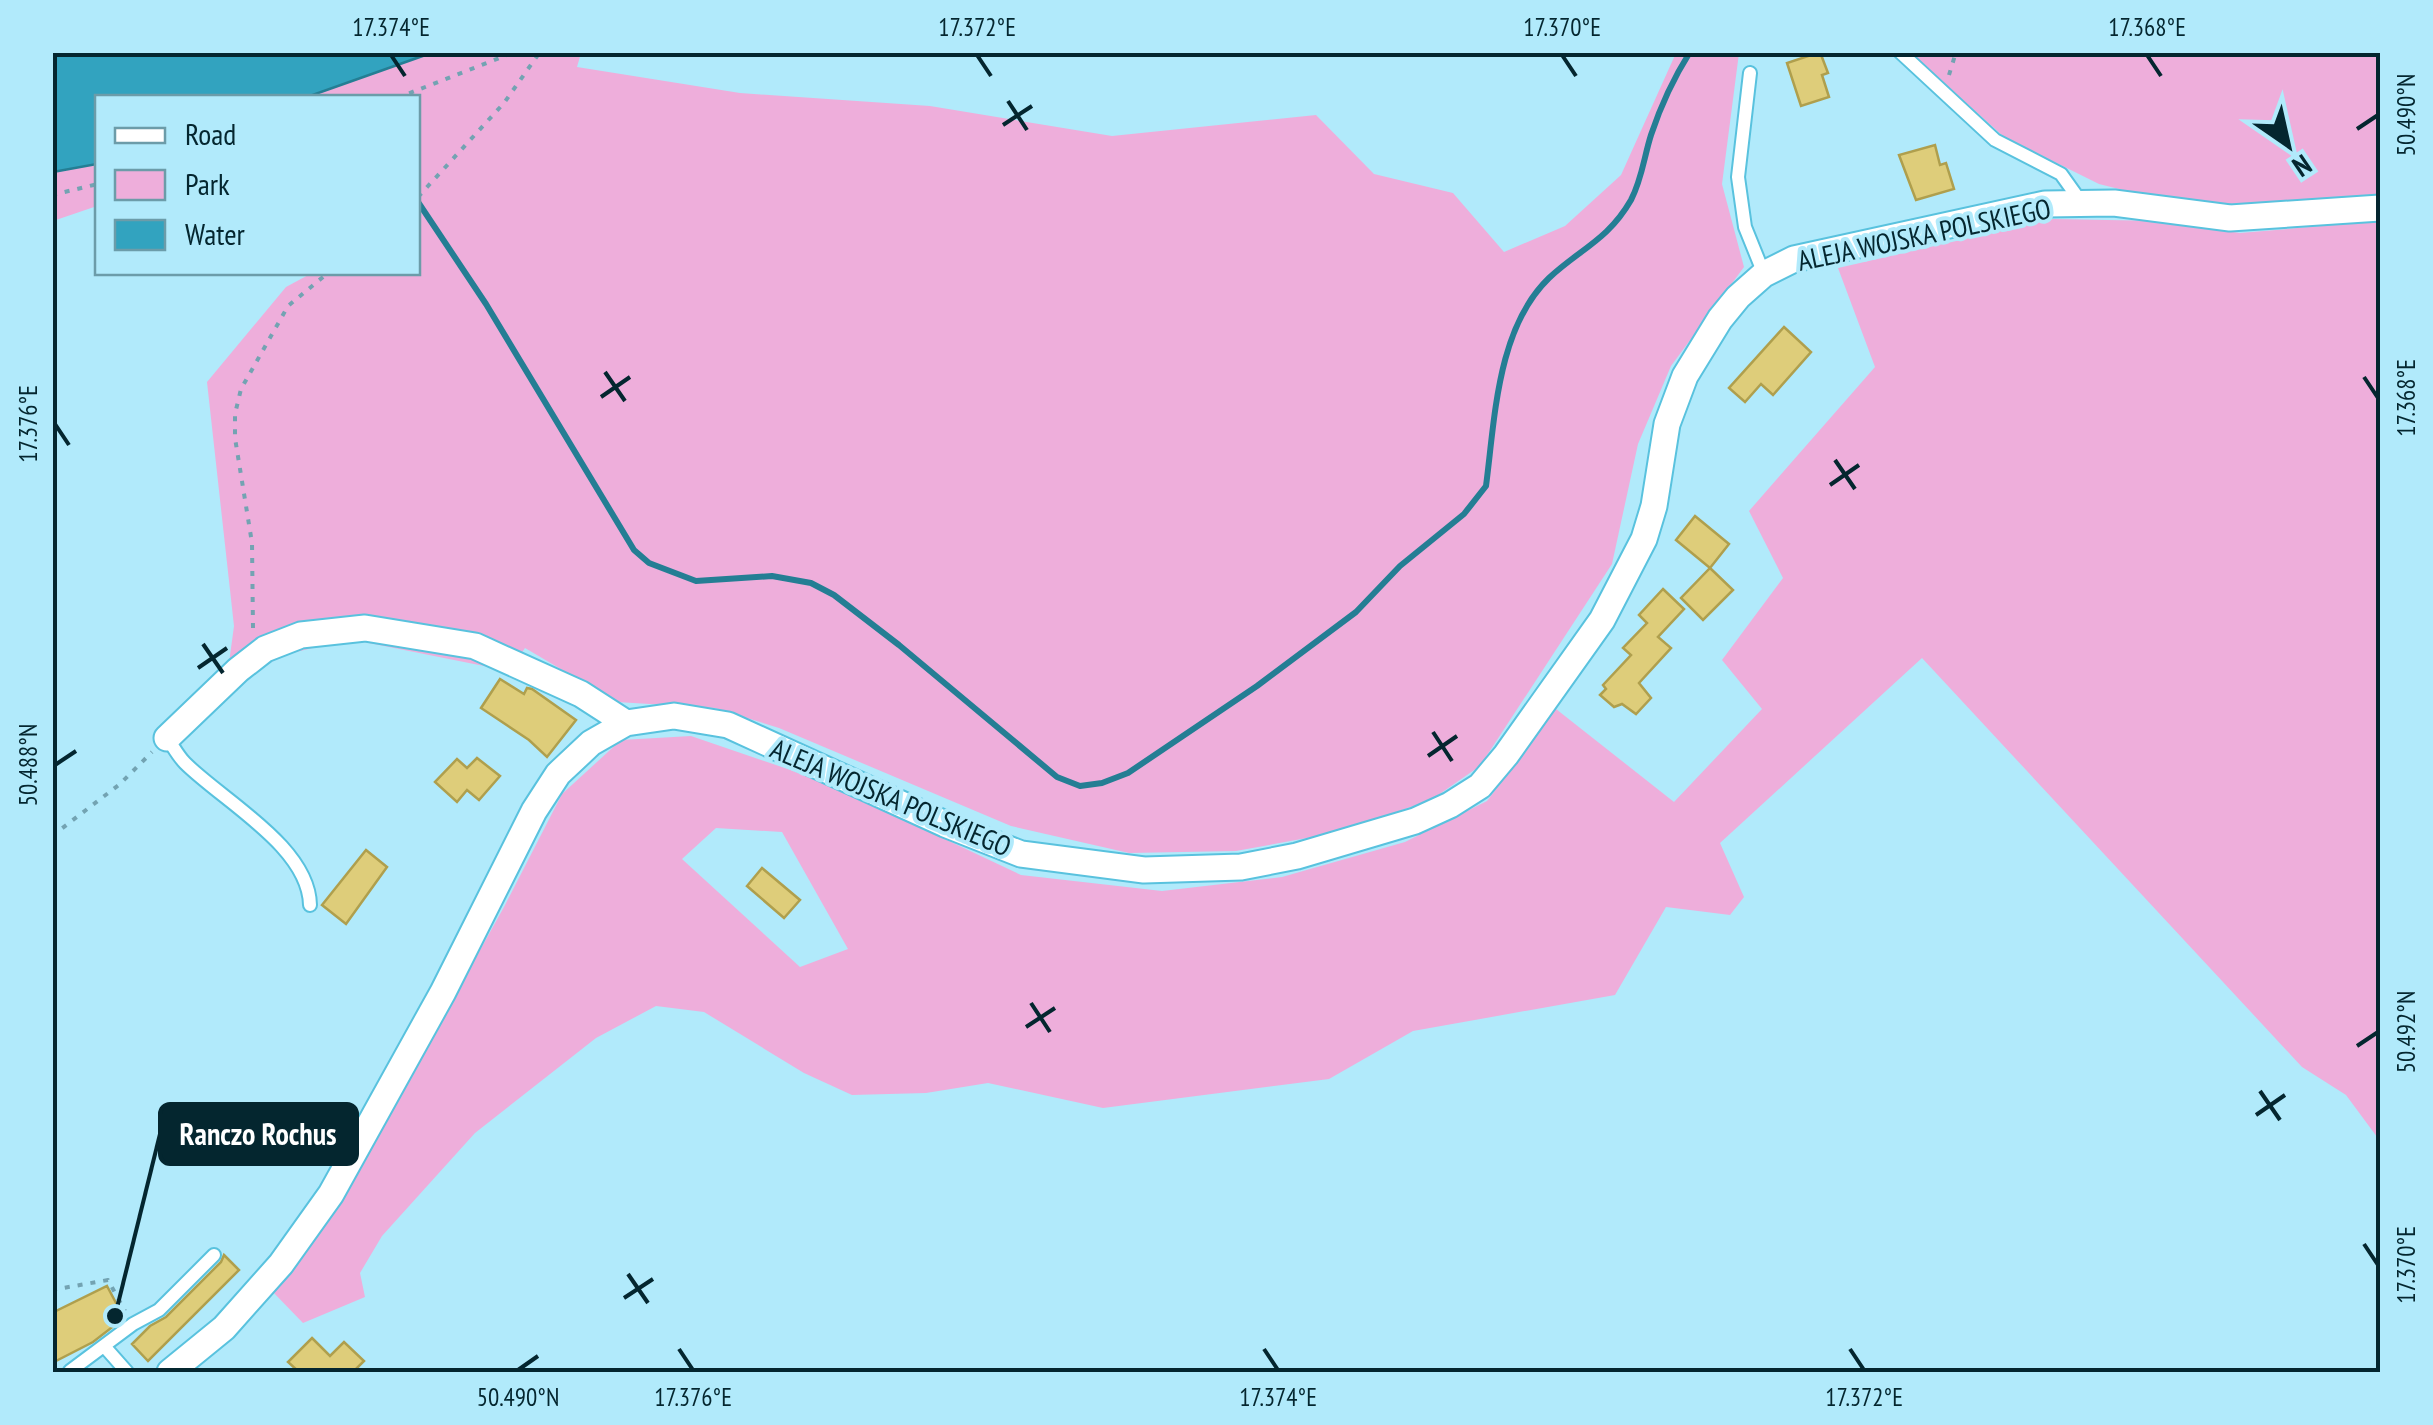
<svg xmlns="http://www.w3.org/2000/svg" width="2433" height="1425" font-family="'PT Sans Narrow',sans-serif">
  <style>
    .green { fill: #eeaedb; fill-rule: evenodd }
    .water { fill: #32a3bf; stroke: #247e94; stroke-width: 2.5 }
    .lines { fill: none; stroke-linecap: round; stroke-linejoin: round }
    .stream { stroke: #247e94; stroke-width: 6 }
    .building { fill: #decd7a; stroke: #af9f4d; stroke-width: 2.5 }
    .lane-casing { stroke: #59c2de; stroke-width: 16 }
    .street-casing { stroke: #59c2de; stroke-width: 29 }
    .path { stroke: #73a3b2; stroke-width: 4; stroke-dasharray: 5 8; stroke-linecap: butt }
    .lane { stroke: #fff; stroke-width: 12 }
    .street { stroke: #fff; stroke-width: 25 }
    .ticks { fill: none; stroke: #04262f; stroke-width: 4 }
    .labels { text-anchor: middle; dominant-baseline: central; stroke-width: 8; stroke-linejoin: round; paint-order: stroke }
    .street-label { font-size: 28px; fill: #04262f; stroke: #b1eafb }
    .leader { fill: none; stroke: #04262f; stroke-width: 4 }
    .callout-dot { fill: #04262f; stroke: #b1eafb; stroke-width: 4 }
    .callout { fill: #04262f; stroke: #04262f; stroke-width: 4 }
    .callout-label { font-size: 30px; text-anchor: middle; font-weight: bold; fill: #fff }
    .neatline { fill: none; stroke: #04262f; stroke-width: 4 }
    .ticks-label { font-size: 25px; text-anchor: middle; fill: #04262f }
  </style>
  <rect width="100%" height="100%" fill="#b1eafb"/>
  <path class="green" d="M 431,53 L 581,53 L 577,67 L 740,93 L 930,106 L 1112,136 L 1316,115 L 1374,174 L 1453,193 L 1504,252 L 1565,226 L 1621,175 L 1676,53 L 1739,53 L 1722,184 L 1744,267 L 1671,366 L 1638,444 L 1612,564 L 1480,766 L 1431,800 L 1334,833 L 1236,851 L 1129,853 L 1011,826 L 779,728 L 715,708 L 617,702 L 525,648 L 509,671 L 349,639 L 284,655 L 236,682 L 229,663 L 234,626 L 207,382 L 286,287 L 312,273 L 418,272 L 418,98 L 307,97 Z
    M 1911,53 L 2380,53 L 2380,194 L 2244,207 L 2159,199 L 2099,184 L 2004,137 Z
    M 97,164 L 97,206 L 53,221 L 52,172 Z
    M 2053,219 L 2161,221 L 2240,233 L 2380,221 L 2380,1141 L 2346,1095 L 2302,1067 L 1922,658 L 1720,843 L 1744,897 L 1730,915 L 1666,907 L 1615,995 L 1413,1031 L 1329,1079 L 1103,1108 L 988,1083 L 926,1093 L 852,1095 L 804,1073 L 704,1012 L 656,1006 L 596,1038 L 475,1133 L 382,1236 L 360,1273 L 365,1297 L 303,1323 L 272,1291 L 343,1196 L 504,907 L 562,794 L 621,740 L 691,736 L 817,779 L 1021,875 L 1162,891 L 1282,877 L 1405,842 L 1487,801 L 1556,709 L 1674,802 L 1762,709 L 1722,660 L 1783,578 L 1749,511 L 1875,367 L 1838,268 ZM 716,828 L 782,832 L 848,949 L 800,967 L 682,859 Z"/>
  <path class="water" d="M 53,52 L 431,52 L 431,53 L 307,97 L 98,98 L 97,164 L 53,172 Z"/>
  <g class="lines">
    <path class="stream" d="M 418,202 L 486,304 L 634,550 L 649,563 L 696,581 L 772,576 L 811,583 L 834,595 L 899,645 L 1057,777 L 1080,786 L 1102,783 L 1128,773 L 1257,686 L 1356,612 L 1400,566 L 1464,514 L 1486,486 C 1495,418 1497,328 1549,278 C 1580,249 1608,240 1631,200 C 1642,179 1644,157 1651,135 C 1661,105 1673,79 1690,52"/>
  </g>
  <path class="building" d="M 1820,52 L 1828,73 L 1822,75 L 1829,97 L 1801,106 L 1787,63 Z
    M 1935,145 L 1940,165 L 1946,163 L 1954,189 L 1916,200 L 1899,155 Z
    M 1784,327 L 1811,352 L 1773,395 L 1761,384 L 1745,402 L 1729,388 Z
    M 1695,516 L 1729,544 L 1710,568 L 1676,540 Z
    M 1710,568 L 1733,590 L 1703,620 L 1681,598 Z
    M 1663,589 L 1684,609 L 1658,637 L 1671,648 L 1639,683 L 1651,698 L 1636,714 L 1622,704 L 1614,707 L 1600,695 L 1606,689 L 1603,685 L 1631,655 L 1623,648 L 1647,623 L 1639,615 Z
    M 500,679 L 524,694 L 527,688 L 532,689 L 576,720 L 547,757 L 529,740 L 481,708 Z
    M 477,758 L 500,776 L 479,800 L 467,790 L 457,802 L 435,782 L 457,759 L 467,768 Z
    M 366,850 L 387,867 L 346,924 L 322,905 Z
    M 762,868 L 800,900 L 784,918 L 747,886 Z
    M 224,1255 L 239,1270 L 148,1361 L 132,1344 L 150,1326 L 166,1317 L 221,1262 Z
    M 107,1286 L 124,1318 L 93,1342 L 52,1363 L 52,1313 Z
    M 312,1338 L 330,1356 L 344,1342 L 364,1361 L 353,1372 L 299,1372 L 288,1362 Z"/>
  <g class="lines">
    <defs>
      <path id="lane" d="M 1900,52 L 1995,140 L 2061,174 L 2081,202
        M 1750,73 L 1738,177 L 1745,227 L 1764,274
        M 167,738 C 173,746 178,756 185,763 C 223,801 309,847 310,905
        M 104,1346 L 127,1372
        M 70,1371 L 133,1324 L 159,1310 L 214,1255"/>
      <path id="street" d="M 167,738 L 238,670 L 265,649 L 301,635 L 365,628 L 475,646 L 581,694 L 626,723
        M 170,1372 L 224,1328 L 281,1264 L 331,1194 L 443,992 L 534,811 L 558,774 L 591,743 L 626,723 L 674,716 L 728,725 L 945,824 L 1021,854 L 1144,870 L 1241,867 L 1297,856 L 1415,821 L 1450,805 L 1480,786 L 1506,755 L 1602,620 L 1644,539 L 1654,506 L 1667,424 L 1685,376 L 1720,319 L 1738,297 L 1764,274 L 1794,259 L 2045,204 L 2114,203 L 2230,218 L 2380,208"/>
    </defs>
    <use href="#lane" class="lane-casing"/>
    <use href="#street" class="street-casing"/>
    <path class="path" d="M 1949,75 L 1956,52
      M 397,98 L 515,52
      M 52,195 L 98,184
      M 418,197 L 504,103 L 540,52
      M 253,628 L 252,543 L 235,438 L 235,414 L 241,389 L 288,306 L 329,272
      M 52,836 L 120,784 L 152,752
      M 52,1290 L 108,1280 L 125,1311"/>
    <use href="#lane" class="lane"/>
    <use href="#street" class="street"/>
  </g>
  <path class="ticks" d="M 391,55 L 405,76M 977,55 L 991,76M 1562,55 L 1576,76M 2147,55 L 2161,76M 1008,101 L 1027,130M 1003,125 L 1032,106M 2357,129 L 2378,115M 605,372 L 625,401M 2364,377 L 2378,398M 601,397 L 630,377M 55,424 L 69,445M 1835,460 L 1855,489M 1830,485 L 1859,465M 203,644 L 223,673M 198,668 L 227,648M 1433,732 L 1452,761M 1428,756 L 1457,736M 55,765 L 76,751M 1031,1003 L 1050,1032M 1026,1027 L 1055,1008M 2357,1046 L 2378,1032M 2260,1091 L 2280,1120M 2256,1115 L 2285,1095M 2364,1244 L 2378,1265M 628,1274 L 648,1303M 624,1298 L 653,1279M 679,1349 L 693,1370M 1264,1349 L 1278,1370M 1850,1349 L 1864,1370M 518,1370 L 538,1356"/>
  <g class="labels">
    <g class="street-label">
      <text transform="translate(1924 234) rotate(-12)">ALEJA WOJSKA POLSKIEGO</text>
      <text transform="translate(891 797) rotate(23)">ALEJA WOJSKA POLSKIEGO</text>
    </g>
  </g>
  <path class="leader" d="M115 1316L160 1134"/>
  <circle class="callout-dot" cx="115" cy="1316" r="10"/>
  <rect class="callout" x="160" y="1104" width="197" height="60" rx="10"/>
  <g class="callout-label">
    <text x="258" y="1145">Ranczo Rochus</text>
  </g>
  <rect width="2433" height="1425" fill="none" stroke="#b1eafb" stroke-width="110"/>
  <rect x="95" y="95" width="325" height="180" fill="#b1eafb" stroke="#6c9ca9" stroke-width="2.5"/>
  <rect x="115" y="128" width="50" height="15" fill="#ffffff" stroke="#6c9ca9" stroke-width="2.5"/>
  <text x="185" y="145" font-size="30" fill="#04262f">Road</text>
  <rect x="115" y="170" width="50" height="30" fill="#eeaedb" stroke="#6c9ca9" stroke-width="2.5"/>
  <text x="185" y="195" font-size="30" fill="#04262f">Park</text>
  <rect x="115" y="220" width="50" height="30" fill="#32a3bf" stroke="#6c9ca9" stroke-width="2.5"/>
  <text x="185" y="245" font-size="30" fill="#04262f">Water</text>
  <g transform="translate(2288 145) rotate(146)" stroke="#b1eafb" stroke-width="8" paint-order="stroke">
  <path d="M0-8L18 38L0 25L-18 38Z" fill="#04262f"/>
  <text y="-15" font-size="28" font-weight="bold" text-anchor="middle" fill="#04262f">N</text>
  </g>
  <rect x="55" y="55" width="2323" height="1315" class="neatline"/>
  <g class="ticks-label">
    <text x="391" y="36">17.374°E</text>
    <text x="977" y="36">17.372°E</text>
    <text x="1562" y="36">17.370°E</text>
    <text x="2147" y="36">17.368°E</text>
    <text transform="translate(2406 115) rotate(-90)" y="9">50.490°N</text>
    <text transform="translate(2406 398) rotate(-90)" y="9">17.368°E</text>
    <text transform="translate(28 424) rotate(-90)" y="9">17.376°E</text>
    <text transform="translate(28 765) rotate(-90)" y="9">50.488°N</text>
    <text transform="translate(2406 1032) rotate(-90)" y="9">50.492°N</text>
    <text transform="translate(2406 1265) rotate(-90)" y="9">17.370°E</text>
    <text x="518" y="1406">50.490°N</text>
    <text x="693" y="1406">17.376°E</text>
    <text x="1278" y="1406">17.374°E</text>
    <text x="1864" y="1406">17.372°E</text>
  </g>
</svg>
